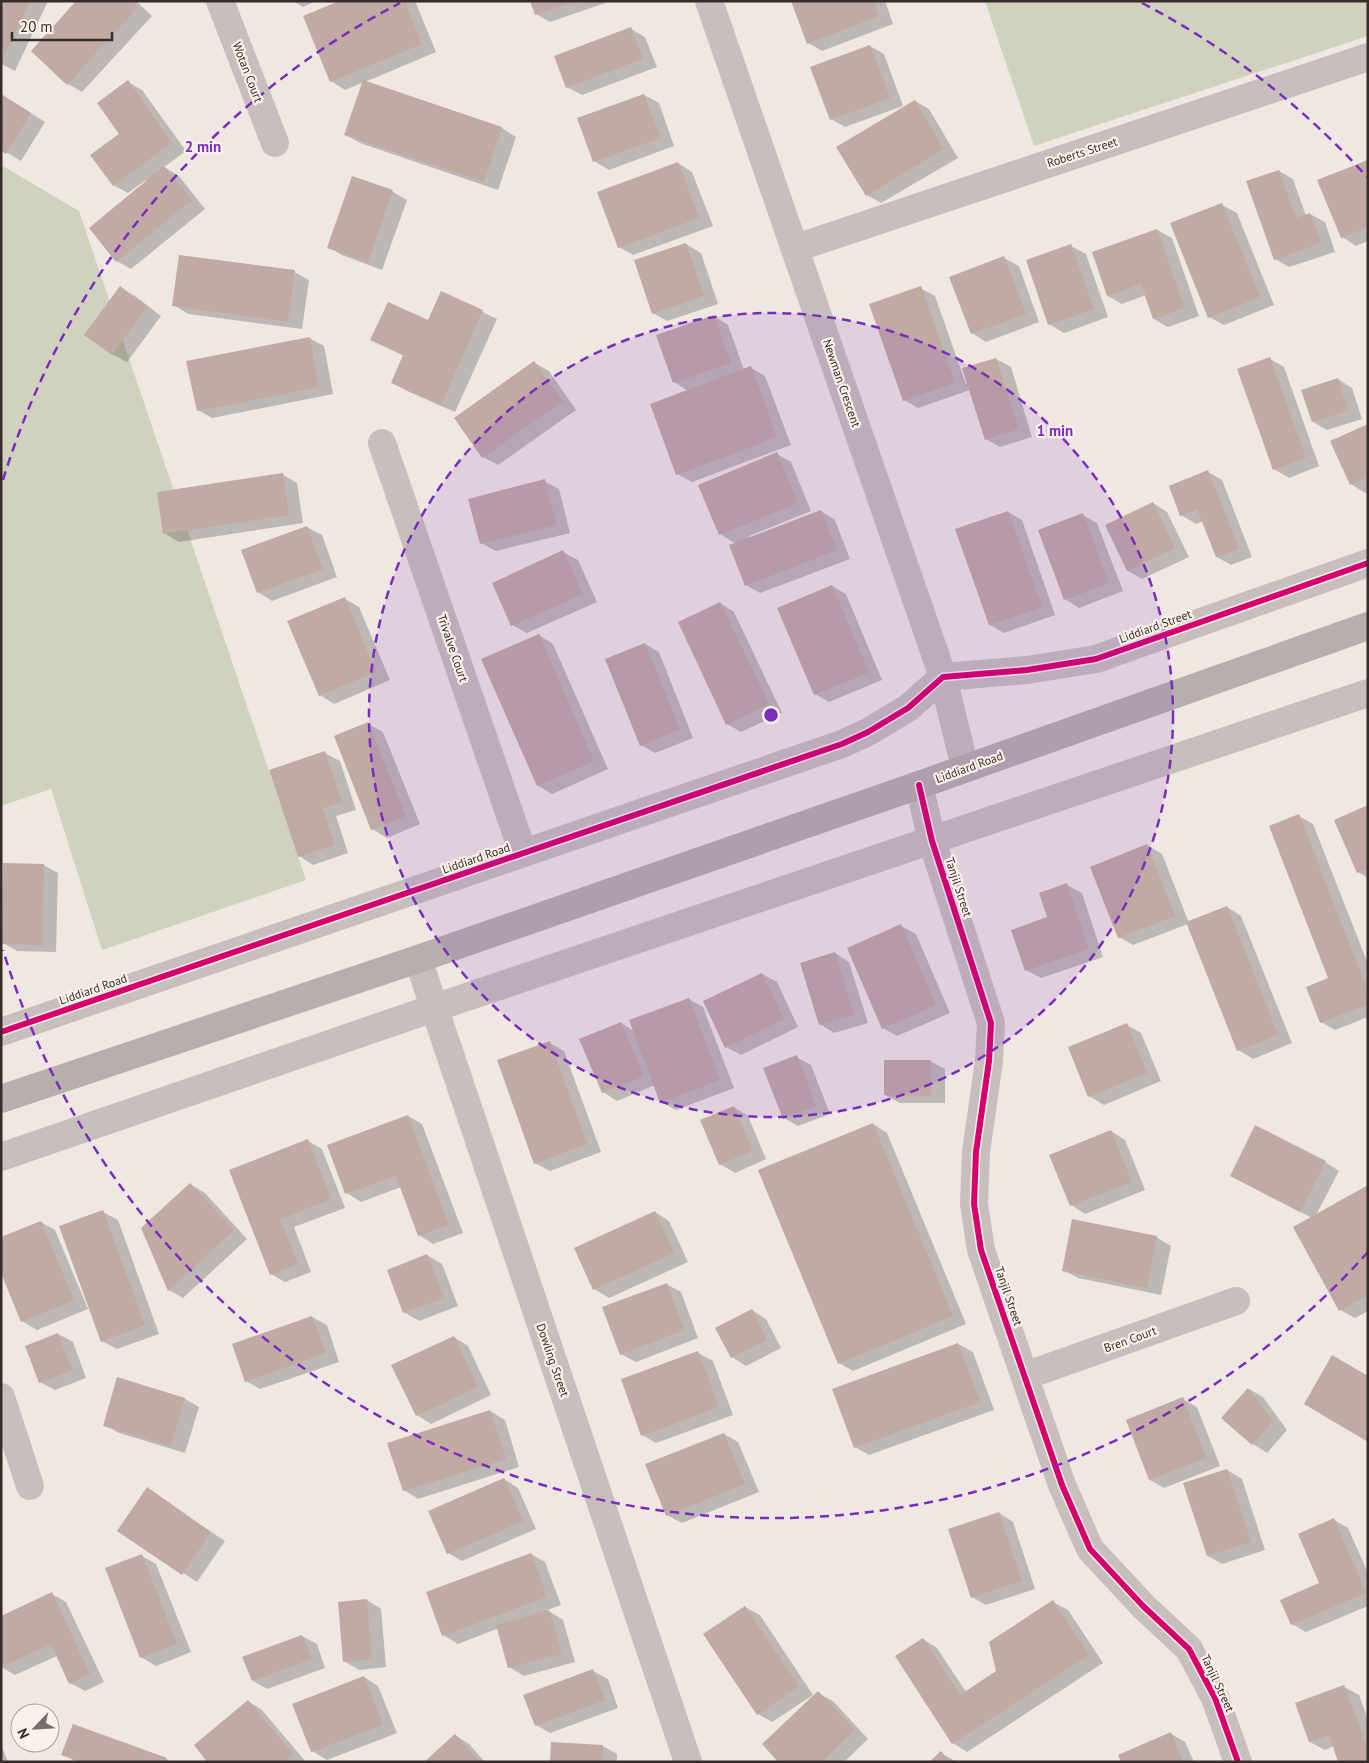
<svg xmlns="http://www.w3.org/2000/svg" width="1369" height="1763" font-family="'PT Sans',sans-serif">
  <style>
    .green { fill: #d1d2bd }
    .shadow { fill: #0003 }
    .building { fill: #c1a9a4 }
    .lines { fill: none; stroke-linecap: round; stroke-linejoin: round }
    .street { stroke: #c7bfbb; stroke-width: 28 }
    .secondary { stroke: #b7afac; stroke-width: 28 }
    .cycleway-casing { stroke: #faf1ea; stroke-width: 9 }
    .cycleway { stroke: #d6006c; stroke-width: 6 }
    .ring { fill: none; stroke: #7b2cbf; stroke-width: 2.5; stroke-dasharray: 9 6 }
    .labels { text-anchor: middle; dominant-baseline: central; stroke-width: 4.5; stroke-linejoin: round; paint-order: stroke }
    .street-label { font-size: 12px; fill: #372c29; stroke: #faf1ea }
    .centre { fill: #7b2cbf; stroke: #faf1ea; stroke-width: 2.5 }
    .ring-label { font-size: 15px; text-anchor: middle; font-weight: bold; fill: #7b2cbf; stroke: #faf1ea; stroke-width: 4.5; stroke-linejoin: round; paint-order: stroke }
  </style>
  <rect width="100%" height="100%" fill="#eee7e2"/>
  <path class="green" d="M 985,1 L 1368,1 L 1368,36 L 1034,146 Z
    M 1,165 L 79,211 L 306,880 L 102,950 L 51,789 L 1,806 Z"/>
  <path class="shadow" d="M 1,1 L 48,1 L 15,71 L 1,64 Z
    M 78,1 L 136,1 L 152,16 L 82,92 L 68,84 Z
    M 293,1 L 316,1 L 303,7 Z
    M 342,1 L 415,1 L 436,52 L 365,82 L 502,128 L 516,137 L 498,190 L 360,143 L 346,135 L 364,82 L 345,90 L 331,81 Z
    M 532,1 L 611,1 L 550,22 L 536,14 Z
    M 792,1 L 885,1 L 893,24 L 822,51 L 808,43 Z
    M 631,29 L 645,37 L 657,67 L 582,95 L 567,87 Z
    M 870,46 L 884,54 L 903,106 L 845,127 L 831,119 Z
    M 128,82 L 142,90 L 186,151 L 164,167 L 179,176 L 205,209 L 131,269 L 117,261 L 147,182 L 146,180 L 128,193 L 113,185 Z
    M 1,94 L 45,122 L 21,161 L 1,149 Z
    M 644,95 L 659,103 L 674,146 L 609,170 L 594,161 Z
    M 915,101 L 929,109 L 958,158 L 881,203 L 867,195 Z
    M 1368,161 L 1368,241 L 1356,246 L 1342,237 Z
    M 678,163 L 692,172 L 713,226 L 633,255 L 619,247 Z
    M 1279,171 L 1293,179 L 1306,216 L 1310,214 L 1325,222 L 1335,252 L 1289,267 L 1275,259 Z
    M 353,177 L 393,192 L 407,200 L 382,270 L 342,255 L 328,247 Z
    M 1222,205 L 1237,213 L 1274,305 L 1224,325 L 1209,317 Z
    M 1157,230 L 1172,238 L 1199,316 L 1168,327 L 1154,319 L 1146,295 L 1122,304 L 1108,296 Z
    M 686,244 L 701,253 L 718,304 L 667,321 L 653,313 Z
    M 1071,246 L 1086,254 L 1108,317 L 1064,333 L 1049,324 Z
    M 1004,258 L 1019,266 L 1039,322 L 986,342 L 972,333 Z
    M 294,272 L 309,280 L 302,329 L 188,314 L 174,305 Z
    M 120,288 L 135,296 L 161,316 L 127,362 L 112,354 Z
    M 920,288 L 935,296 L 966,384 L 996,359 L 1011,367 L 1032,437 L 1000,447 L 986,439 L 970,390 L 918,408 L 904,400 Z
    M 441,292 L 497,319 L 455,412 L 407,391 L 392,382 L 404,356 L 372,340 L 428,322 Z
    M 714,316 L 728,325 L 744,370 L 750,367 L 765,376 L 791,445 L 692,482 L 677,474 L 688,391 L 674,382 Z
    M 309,338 L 324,346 L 333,394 L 212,418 L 198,410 Z
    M 1270,359 L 1284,367 L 1319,466 L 1289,478 L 1274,469 Z
    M 535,363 L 549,371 L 576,410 L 498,465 L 483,457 Z
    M 1338,379 L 1352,388 L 1362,419 L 1327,430 L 1313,422 Z
    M 1368,425 L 1368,492 L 1365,493 L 1351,484 Z
    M 777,454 L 791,462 L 811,511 L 749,536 L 750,538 L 821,511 L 835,520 L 850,559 L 760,593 L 746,585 L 736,544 L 720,534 Z
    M 1208,472 L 1222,480 L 1252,557 L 1231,565 L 1217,557 L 1203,521 L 1196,524 L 1181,515 L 1170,487 Z
    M 283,475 L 297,483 L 303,523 L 179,542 L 164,533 Z
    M 544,481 L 559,489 L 570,533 L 496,551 L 481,543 Z
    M 1153,503 L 1167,512 L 1189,557 L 1142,579 L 1128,571 Z
    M 1008,512 L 1022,520 L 1055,615 L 1004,633 L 990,625 Z
    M 1083,515 L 1097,523 L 1123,591 L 1079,608 L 1065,599 Z
    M 307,527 L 322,535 L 337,577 L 272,601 L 258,592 Z
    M 563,552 L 578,560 L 597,602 L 527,633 L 512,625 Z
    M 832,586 L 846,594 L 882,680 L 829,702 L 815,694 Z
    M 345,599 L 359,607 L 390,680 L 334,704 L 320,695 Z
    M 720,603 L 734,612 L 782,713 L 741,732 L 727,724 Z
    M 539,635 L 553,644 L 608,769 L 552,794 L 538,786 Z
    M 645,644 L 659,652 L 693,738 L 655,753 L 641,745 Z
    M 368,724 L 383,732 L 420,824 L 387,838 L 372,829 Z
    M 325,753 L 340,761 L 356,810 L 336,816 L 348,853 L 313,865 L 299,856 Z
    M 1368,807 L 1368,878 L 1358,872 Z
    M 1299,816 L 1313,824 L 1368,964 L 1368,1017 L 1335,1030 L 1321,1022 L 1330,978 Z
    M 1147,845 L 1162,854 L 1189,923 L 1227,907 L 1241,916 L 1292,1043 L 1253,1059 L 1238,1050 L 1188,924 L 1133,945 L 1119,937 Z
    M 43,865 L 58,873 L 56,952 L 17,951 L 3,943 Z
    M 1067,885 L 1082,893 L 1103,957 L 1041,978 L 1026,970 L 1049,918 Z
    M 901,926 L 916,934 L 950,1013 L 897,1036 L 883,1028 Z
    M 835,953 L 849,962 L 868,1023 L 834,1033 L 820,1024 Z
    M 762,974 L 777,982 L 798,1027 L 741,1055 L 726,1047 Z
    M 689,999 L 703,1007 L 734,1088 L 676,1110 L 661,1102 L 655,1085 L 617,1101 L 603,1092 L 621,1023 L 634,1031 Z
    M 1127,1025 L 1141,1033 L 1161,1081 L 1104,1105 L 1089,1096 Z
    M 550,1043 L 564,1051 L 601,1152 L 550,1171 L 535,1163 Z
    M 796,1057 L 811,1065 L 830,1114 L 798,1126 L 784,1118 Z
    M 930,1061 L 945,1069 L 945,1103 L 900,1103 L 885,1095 Z
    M 734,1107 L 748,1116 L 766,1159 L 735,1173 L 720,1164 Z
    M 408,1116 L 422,1124 L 463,1233 L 433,1244 L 419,1235 L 401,1187 L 361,1202 L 347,1193 Z
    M 873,1124 L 887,1133 L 966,1324 L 853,1371 L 839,1363 Z
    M 1111,1131 L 1125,1140 L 1145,1190 L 1085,1214 L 1071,1205 Z
    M 308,1141 L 322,1149 L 345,1208 L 294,1227 L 311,1272 L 285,1282 L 271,1274 L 230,1170 Z
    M 1325,1162 L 1339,1171 L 1316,1215 L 1368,1186 L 1368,1311 L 1355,1318 L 1340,1310 L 1312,1218 L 1246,1184 Z
    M 190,1184 L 205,1193 L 247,1239 L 183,1298 L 169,1290 L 143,1229 Z
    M 103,1212 L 118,1220 L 159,1334 L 117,1349 L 102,1341 Z
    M 655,1212 L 669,1221 L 688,1262 L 609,1298 L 594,1289 Z
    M 41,1222 L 55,1230 L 88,1309 L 37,1330 L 22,1321 Z
    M 1156,1237 L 1171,1246 L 1161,1295 L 1078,1278 L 1063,1270 Z
    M 427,1255 L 442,1264 L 458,1306 L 419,1321 L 404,1312 Z
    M 666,1284 L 681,1292 L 698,1338 L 636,1362 L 621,1354 Z
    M 752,1310 L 766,1319 L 781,1348 L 746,1366 L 732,1357 Z
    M 312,1317 L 327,1325 L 339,1362 L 260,1389 L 246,1381 Z
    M 58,1334 L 73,1342 L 86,1378 L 55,1390 L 40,1382 Z
    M 454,1337 L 468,1346 L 491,1395 L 431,1424 L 417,1415 Z
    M 958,1344 L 973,1352 L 994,1410 L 869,1455 L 855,1447 Z
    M 698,1353 L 713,1361 L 733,1415 L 656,1443 L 642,1435 Z
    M 1249,1389 L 1263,1397 L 1287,1430 L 1267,1453 L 1253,1444 L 1223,1418 Z
    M 185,1399 L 199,1407 L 185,1453 L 119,1433 L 105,1425 Z
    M 1183,1399 L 1197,1407 L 1220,1466 L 1164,1488 L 1150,1480 Z
    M 490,1411 L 505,1420 L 519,1467 L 418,1499 L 404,1490 Z
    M 724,1434 L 738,1442 L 759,1492 L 682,1523 L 667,1515 Z
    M 1227,1470 L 1242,1479 L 1265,1550 L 1222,1564 L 1208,1556 Z
    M 504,1479 L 518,1488 L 536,1529 L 462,1561 L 448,1553 Z
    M 160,1498 L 225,1541 L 197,1582 L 119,1531 Z
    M 999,1513 L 1013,1522 L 1035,1589 L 986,1605 L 972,1597 Z
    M 1334,1520 L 1348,1528 L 1368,1573 L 1368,1606 L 1306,1632 L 1292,1624 L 1320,1583 Z
    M 531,1554 L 545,1562 L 561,1605 L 547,1610 L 563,1620 L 575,1662 L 524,1676 L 509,1667 L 499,1628 L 458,1644 L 443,1635 Z
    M 142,1556 L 156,1564 L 191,1652 L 156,1666 L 141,1657 Z
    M 52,1594 L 66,1602 L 104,1682 L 85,1691 L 70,1683 L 57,1656 L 15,1675 L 1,1667 L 1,1617 Z
    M 367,1600 L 381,1609 L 386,1667 L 359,1670 L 344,1661 Z
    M 1053,1602 L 1068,1610 L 1103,1663 L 967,1752 L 953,1743 L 923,1639 L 937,1648 L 966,1692 L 998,1672 Z
    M 745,1607 L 760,1615 L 813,1695 L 772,1722 L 758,1714 Z
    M 302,1636 L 317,1644 L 325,1668 L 267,1689 L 253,1681 Z
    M 593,1671 L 608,1679 L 618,1708 L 550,1733 L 536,1725 Z
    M 364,1677 L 378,1686 L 397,1733 L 327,1760 L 312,1751 Z
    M 1344,1687 L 1359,1695 L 1368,1720 L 1368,1762 L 1340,1762 L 1334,1746 L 1325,1750 L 1310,1742 L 1296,1704 Z
    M 818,1693 L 833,1701 L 868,1739 L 844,1762 L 780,1762 Z
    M 248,1701 L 262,1710 L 306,1762 L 209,1762 Z
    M 1171,1734 L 1185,1742 L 1194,1762 L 1123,1762 Z
    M 455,1735 L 469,1744 L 485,1762 L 426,1762 Z
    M 552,1744 L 603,1746 L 617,1754 L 617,1762 L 552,1762 Z
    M 1,1745 L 8,1762 L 1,1762 Z
    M 941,1753 L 955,1761 L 956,1762 L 931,1762 Z
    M 63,1754 L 166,1759 L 172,1762 L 76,1762 Z"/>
  <path class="building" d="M 1,1 L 30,1 L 1,62 Z
    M 76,1 L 132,1 L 138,7 L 67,85 L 31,51 Z
    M 339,1 L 405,1 L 422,44 L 330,82 L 303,16 Z
    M 530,1 L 573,1 L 573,2 L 535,15 Z
    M 791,1 L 874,1 L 879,16 L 807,44 Z
    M 631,27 L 643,59 L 566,88 L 554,56 Z
    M 870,45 L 890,98 L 830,120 L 810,67 Z
    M 128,80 L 172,143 L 113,186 L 90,155 L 119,134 L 97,103 Z
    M 363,80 L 502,127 L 484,182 L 344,135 Z
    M 1,94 L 31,113 L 6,154 L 1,151 Z
    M 644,94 L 661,138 L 593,162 L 577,118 Z
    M 915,100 L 944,149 L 866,196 L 836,147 Z
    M 1368,160 L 1368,227 L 1341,238 L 1317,180 Z
    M 678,162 L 699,218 L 618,248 L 597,192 Z
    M 164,166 L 192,200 L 116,262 L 89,228 Z
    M 1279,170 L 1296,218 L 1310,213 L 1321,243 L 1274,260 L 1246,181 Z
    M 352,176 L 393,190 L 368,262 L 327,248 Z
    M 1222,203 L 1260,297 L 1208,318 L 1170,223 Z
    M 1157,229 L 1185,308 L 1153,319 L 1141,284 L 1107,296 L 1092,252 Z
    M 686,243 L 704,296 L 652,314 L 634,260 Z
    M 1071,244 L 1094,309 L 1048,325 L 1026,260 Z
    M 179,255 L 295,270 L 288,322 L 172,306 Z
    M 1004,256 L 1026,314 L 971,334 L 949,277 Z
    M 120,286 L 147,307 L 112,355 L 84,335 Z
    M 921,286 L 955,383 L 903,401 L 869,304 Z
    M 441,291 L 483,310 L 441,405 L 391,383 L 403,355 L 370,340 L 388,302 L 428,320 Z
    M 714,315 L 731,363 L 673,383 L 656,335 Z
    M 310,337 L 319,387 L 197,411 L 186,361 Z
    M 1270,357 L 1306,458 L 1273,470 L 1237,369 Z
    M 996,358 L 1019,429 L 985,440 L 962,368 Z
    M 534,361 L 563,401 L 482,458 L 454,418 Z
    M 751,366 L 777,437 L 676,475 L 650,404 Z
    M 1338,378 L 1348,411 L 1312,422 L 1301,390 Z
    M 1368,424 L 1368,477 L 1350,485 L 1330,441 Z
    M 777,452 L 798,503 L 719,535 L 698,485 Z
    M 1208,470 L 1239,549 L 1216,557 L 1197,509 L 1180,516 L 1169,486 Z
    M 283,473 L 289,515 L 163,534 L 157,492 Z
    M 545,479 L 556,525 L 480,544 L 468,499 Z
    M 1153,502 L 1175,548 L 1127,571 L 1105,525 Z
    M 821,510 L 837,550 L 745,586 L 729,545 Z
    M 1008,511 L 1042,607 L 989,625 L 955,529 Z
    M 1083,513 L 1109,583 L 1064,600 L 1038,530 Z
    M 307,526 L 323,569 L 257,593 L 241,550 Z
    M 563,550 L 583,594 L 511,626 L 492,583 Z
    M 832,585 L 869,672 L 814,695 L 777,608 Z
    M 345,597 L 376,672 L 319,696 L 287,621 Z
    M 720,602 L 769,704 L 726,725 L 678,622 Z
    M 539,634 L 594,761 L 537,786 L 481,659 Z
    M 645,643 L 680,729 L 640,746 L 605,659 Z
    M 368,722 L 406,816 L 371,830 L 334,736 Z
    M 325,751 L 342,802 L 323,808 L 335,845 L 298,857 L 269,770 Z
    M 1368,805 L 1368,869 L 1357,873 L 1334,820 Z
    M 1299,814 L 1368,992 L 1368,1004 L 1320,1023 L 1306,987 L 1328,978 L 1269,826 Z
    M 1147,844 L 1175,916 L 1118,938 L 1090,867 Z
    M 3,863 L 44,864 L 42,945 L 2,944 Z
    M 1067,883 L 1089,949 L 1025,971 L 1011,930 L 1047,917 L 1039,893 Z
    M 1227,906 L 1278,1035 L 1237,1051 L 1186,922 Z
    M 901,924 L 936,1005 L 882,1029 L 847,948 Z
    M 835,952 L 854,1015 L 819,1025 L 800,963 Z
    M 762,973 L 784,1019 L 725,1048 L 703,1001 Z
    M 689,998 L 720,1080 L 660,1103 L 629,1020 Z
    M 621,1022 L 644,1076 L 602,1093 L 579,1039 Z
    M 1127,1023 L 1147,1073 L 1088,1097 L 1068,1047 Z
    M 550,1041 L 587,1144 L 534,1164 L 497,1060 Z
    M 797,1055 L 816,1106 L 783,1119 L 763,1068 Z
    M 884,1060 L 931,1060 L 931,1096 L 884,1095 Z
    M 734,1106 L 753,1151 L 719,1165 L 700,1120 Z
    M 408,1115 L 449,1225 L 418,1236 L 396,1176 L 345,1194 L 327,1145 Z
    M 873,1123 L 953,1316 L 838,1364 L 758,1170 Z
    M 1255,1125 L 1326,1161 L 1300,1212 L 1230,1176 Z
    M 1111,1130 L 1132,1182 L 1070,1206 L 1049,1155 Z
    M 308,1139 L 331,1199 L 280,1219 L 298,1264 L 270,1275 L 229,1170 Z
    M 190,1183 L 234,1230 L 168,1291 L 141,1228 Z
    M 1368,1185 L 1368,1295 L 1339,1311 L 1293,1227 Z
    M 103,1210 L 145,1325 L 101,1342 L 59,1226 Z
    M 655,1211 L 674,1253 L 593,1290 L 574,1248 Z
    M 1072,1219 L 1157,1236 L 1147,1288 L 1062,1271 Z
    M 41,1221 L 74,1300 L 21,1322 L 1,1273 L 1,1237 Z
    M 427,1254 L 444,1298 L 403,1313 L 387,1270 Z
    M 667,1283 L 684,1330 L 620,1355 L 602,1307 Z
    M 752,1309 L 767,1340 L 731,1358 L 715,1328 Z
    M 312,1316 L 326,1353 L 245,1382 L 232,1344 Z
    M 58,1333 L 72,1370 L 39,1383 L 25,1346 Z
    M 454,1336 L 478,1387 L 416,1416 L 391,1365 Z
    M 958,1343 L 980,1402 L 854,1448 L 832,1389 Z
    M 698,1351 L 719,1407 L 641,1436 L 621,1379 Z
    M 1332,1355 L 1368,1376 L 1368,1442 L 1304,1404 Z
    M 117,1377 L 185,1398 L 171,1446 L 103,1426 Z
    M 1248,1388 L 1273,1421 L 1252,1445 L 1221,1418 Z
    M 1183,1397 L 1206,1458 L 1149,1480 L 1126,1420 Z
    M 490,1410 L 506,1459 L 403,1491 L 387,1443 Z
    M 724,1433 L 745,1484 L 666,1516 L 645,1464 Z
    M 1227,1469 L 1251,1542 L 1207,1556 L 1183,1483 Z
    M 504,1478 L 523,1521 L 447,1554 L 428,1511 Z
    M 147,1487 L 211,1532 L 182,1575 L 117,1531 Z
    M 999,1512 L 1022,1581 L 971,1598 L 948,1529 Z
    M 1334,1518 L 1366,1593 L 1291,1625 L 1280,1600 L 1319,1583 L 1298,1534 Z
    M 531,1553 L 547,1597 L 442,1636 L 426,1592 Z
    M 142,1554 L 177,1644 L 140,1658 L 105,1568 Z
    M 52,1592 L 90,1674 L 69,1684 L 51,1644 L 1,1667 L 1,1616 Z
    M 367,1599 L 372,1659 L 343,1662 L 338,1602 Z
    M 1053,1600 L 1089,1655 L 952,1744 L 895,1656 L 923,1638 L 960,1695 L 996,1671 L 989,1642 Z
    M 745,1606 L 799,1686 L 757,1715 L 703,1634 Z
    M 549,1610 L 562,1654 L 508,1668 L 496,1625 Z
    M 302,1635 L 312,1659 L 252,1681 L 242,1657 Z
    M 593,1669 L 605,1700 L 535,1726 L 523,1695 Z
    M 364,1676 L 383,1725 L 311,1752 L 292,1704 Z
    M 1344,1685 L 1368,1750 L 1368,1759 L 1361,1762 L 1338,1762 L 1329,1735 L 1309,1742 L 1295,1703 Z
    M 818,1691 L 855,1730 L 822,1762 L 778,1762 L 762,1744 Z
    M 248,1700 L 293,1754 L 284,1762 L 207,1762 L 194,1745 Z
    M 73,1724 L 167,1758 L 165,1762 L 81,1762 L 61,1755 Z
    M 1171,1732 L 1183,1762 L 1121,1762 L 1118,1755 Z
    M 455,1734 L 480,1762 L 424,1762 Z
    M 551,1742 L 603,1745 L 602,1762 L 550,1762 Z
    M 941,1751 L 950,1762 L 929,1762 Z"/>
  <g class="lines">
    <path class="street" d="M 220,1 L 275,143
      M 709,1 L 943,677 L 965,768
      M 796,248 L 1368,57
      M 382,443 L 523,853
      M 919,785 L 932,841 L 991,1023 L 989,1061 L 976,1152 L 974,1204 L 981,1250 L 1062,1485 L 1090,1549 L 1143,1606 L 1189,1649 L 1215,1698 L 1238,1762
      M 418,959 L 688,1762
      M 1,1032 L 842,744 L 868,732 L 908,708 L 943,677 L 1027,670 L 1096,659 L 1368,563
      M 1,1157 L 434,1008 L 1368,693
      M 1025,1376 L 1236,1301
      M 1,1397 L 30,1486"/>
    <path class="secondary" d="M 1,1099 L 418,959 L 919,785 L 1368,626"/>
    <defs>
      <path id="cycleway" d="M 919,785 L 932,841 L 991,1023 L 989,1061 L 976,1152 L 974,1204 L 981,1250 L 1062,1485 L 1090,1549 L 1143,1606 L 1189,1649 L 1215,1698 L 1238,1762
        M 1,1032 L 842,744 L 868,732 L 908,708 L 943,677 L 1027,670 L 1096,659 L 1368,563"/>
    </defs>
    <use href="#cycleway" class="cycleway-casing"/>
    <use href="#cycleway" class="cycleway"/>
  </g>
  <circle cx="771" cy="715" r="402" fill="#7b2cbf" fill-opacity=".12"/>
  <g class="ring">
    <circle cx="771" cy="715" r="402"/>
    <path d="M1368 1252A803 803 0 0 1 3 950M3 480A803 803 0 0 1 400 3M1142 3A803 803 0 0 1 1368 178"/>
  </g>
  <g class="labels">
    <g class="street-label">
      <text transform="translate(248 72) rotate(69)">Wotan Court</text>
      <text transform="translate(1082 152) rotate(-18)">Roberts Street</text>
      <text transform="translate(842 383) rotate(71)">Newman Crescent</text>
      <text transform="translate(1155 626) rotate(-20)">Liddiard Street</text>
      <text transform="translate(453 648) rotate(71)">Trivalve Court</text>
      <text transform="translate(969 767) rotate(-20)">Liddiard Road</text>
      <text transform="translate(476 858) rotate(-19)">Liddiard Road</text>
      <text transform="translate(959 887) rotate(72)">Tanjil Street</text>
      <text transform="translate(93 989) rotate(-19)">Liddiard Road</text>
      <text transform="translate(1009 1296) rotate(71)">Tanjil Street</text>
      <text transform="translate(1130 1339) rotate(-20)">Bren Court</text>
      <text transform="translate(553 1360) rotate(71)">Dowling Street</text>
      <text transform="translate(1218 1683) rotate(65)">Tanjil Street</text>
    </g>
  </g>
  <circle cx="771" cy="715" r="8" class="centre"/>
  <g class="ring-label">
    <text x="203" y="152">2 min</text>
    <text x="1055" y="436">1 min</text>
  </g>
  <rect width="1369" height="1763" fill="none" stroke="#372c29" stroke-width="5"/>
  <g transform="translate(35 1728) rotate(245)"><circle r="24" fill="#faf1ea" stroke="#aca29d"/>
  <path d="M0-4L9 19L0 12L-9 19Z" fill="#776d6a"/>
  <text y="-8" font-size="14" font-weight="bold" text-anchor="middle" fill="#372c29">N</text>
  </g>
  <path d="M12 32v8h100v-8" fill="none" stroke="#372c29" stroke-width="2.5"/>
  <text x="20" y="32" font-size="15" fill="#372c29" stroke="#faf1ea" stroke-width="4" paint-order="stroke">20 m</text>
</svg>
